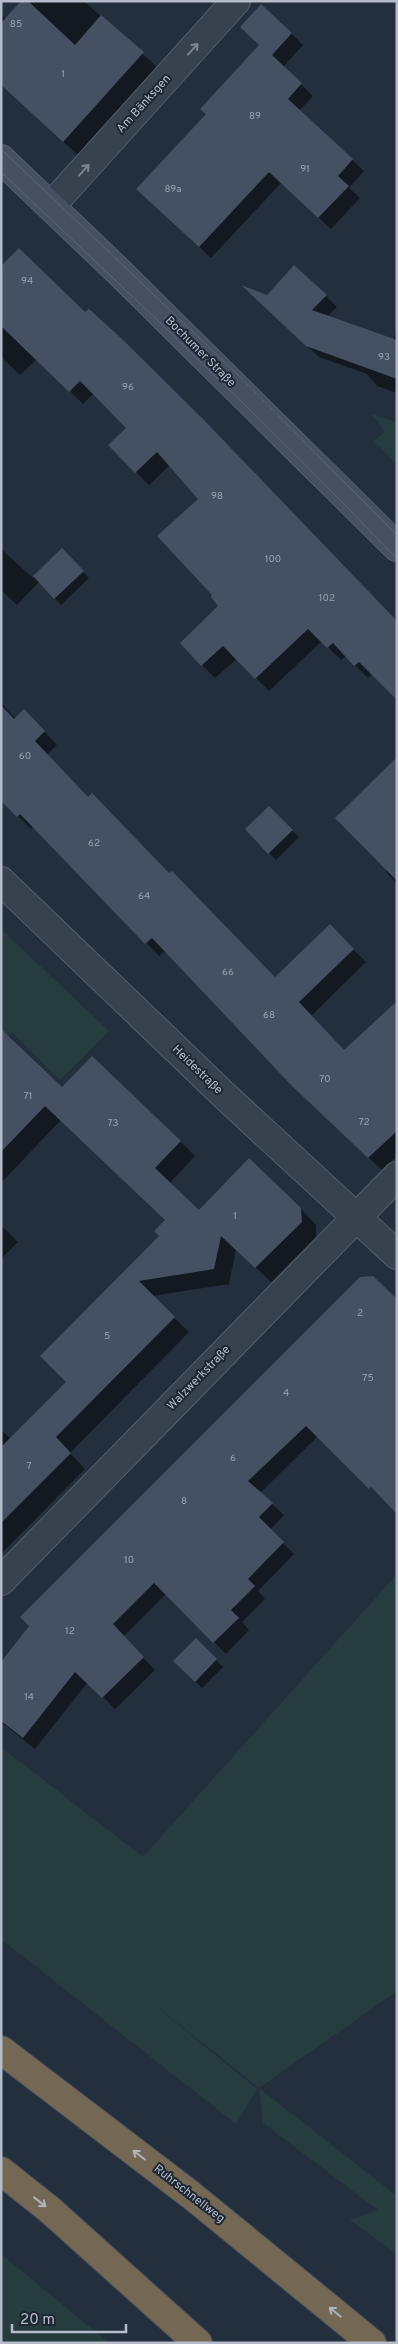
<svg xmlns="http://www.w3.org/2000/svg" width="398" height="2344" font-family="Overpass,sans-serif">
  <style>
    .green { fill: #263c3f }
    .shadow { fill: #0007 }
    .building { fill: #455162 }
    .lines { fill: none; stroke-linecap: round; stroke-linejoin: round }
    .street-casing { stroke: #565f6c; stroke-width: 30 }
    .secondary-casing { stroke: #565f6c; stroke-width: 30 }
    .highway-casing { stroke: #434c59; stroke-width: 30 }
    .street { stroke: #38414e; stroke-width: 28 }
    .secondary { stroke: #465061; stroke-width: 28 }
    .highway { stroke: #746855; stroke-width: 28 }
    .tram { stroke: #5a6575; stroke-width: 1 }
    .oneway { stroke: #7c8592 }
    .oneway2 { stroke: #aeb4bd }
    .labels { text-anchor: middle; dominant-baseline: central; stroke-width: 4; stroke-linejoin: round; paint-order: stroke }
    .number-label { font-size: 10px; fill: #98a1af }
    .street-label { font-size: 12px; fill: #b4bcc9; stroke: #1d2633 }
  </style>
  <rect width="100%" height="100%" fill="#242f3e"/>
  <path class="green" d="M 371,414 L 397,422 L 397,465 L 374,441 L 385,431 Z
    M 1,929 L 109,1031 L 60,1080 L 12,1032 L 1,1043 Z
    M 397,1574 L 397,1991 L 259,2088 L 397,2196 L 397,2254 L 350,2220 L 378,2210 L 263,2123 L 259,2088 L 141,1994 L 257,2089 L 236,2124 L 1,1939 L 1,1747 L 143,1857 Z
    M 1,2254 L 109,2343 L 1,2343 Z"/>
  <path class="shadow" d="M 33,1 L 84,1 L 157,67 L 78,155 L 3,87 L 1,88 L 1,14 L 6,19 Z
    M 291,33 L 303,45 L 283,67 L 313,96 L 299,111 L 364,171 L 349,188 L 360,198 L 331,229 L 281,183 L 211,258 L 138,189 Z
    M 1,268 L 373,674 L 368,678 L 346,656 L 341,660 L 322,641 L 269,691 L 237,659 L 215,678 L 202,665 L 220,606 L 214,595 L 200,499 L 170,465 L 149,485 L 109,445 L 128,428 L 94,393 L 83,404 L 37,359 L 20,375 L 1,357 Z
    M 254,296 L 326,296 L 337,307 L 327,317 L 393,340 L 397,329 L 397,393 L 377,386 L 367,374 L 319,357 Z
    M 1,549 L 33,578 L 62,550 L 89,578 L 61,605 L 39,582 L 17,605 L 1,590 Z
    M 1,703 L 16,719 L 37,724 L 57,745 L 47,755 L 88,798 L 275,979 L 330,926 L 366,962 L 311,1016 L 344,1051 L 397,1013 L 397,1156 L 382,1170 L 306,1099 L 166,950 L 159,956 L 33,827 L 31,829 L 1,799 Z
    M 397,759 L 397,884 L 386,872 Z
    M 269,808 L 299,837 L 276,860 L 247,829 Z
    M 1,1053 L 63,1089 L 180,1141 L 195,1156 L 170,1183 L 199,1211 L 301,1209 L 316,1225 L 316,1237 L 271,1282 L 236,1249 L 229,1284 L 152,1296 L 189,1332 L 70,1453 L 85,1469 L 1,1554 L 1,1430 L 11,1439 L 68,1382 L 161,1236 L 167,1220 L 61,1120 L 1,1183 Z
    M 1,1225 L 18,1242 L 1,1259 Z
    M 360,1278 L 397,1513 L 318,1436 L 260,1493 L 284,1515 L 270,1530 L 294,1554 L 258,1591 L 265,1599 L 242,1622 L 249,1630 L 226,1654 L 166,1594 L 123,1637 L 155,1670 L 115,1709 L 88,1682 L 35,1749 L 1,1722 L 1,1664 Z
    M 196,1640 L 223,1667 L 202,1688 L 175,1661 Z"/>
  <path class="building" d="M 21,1 L 28,1 L 75,45 L 101,15 L 144,52 L 63,142 L 1,85 L 1,23 Z
    M 261,4 L 292,33 L 272,55 L 302,83 L 288,99 L 353,159 L 338,176 L 349,186 L 318,218 L 269,172 L 199,247 L 136,189 L 206,114 L 200,109 L 259,45 L 240,27 Z
    M 19,248 L 85,312 L 89,309 L 121,338 L 203,419 L 397,621 L 397,700 L 359,662 L 354,666 L 333,643 L 327,648 L 308,629 L 255,679 L 223,646 L 201,666 L 180,643 L 218,606 L 211,597 L 212,595 L 157,536 L 198,499 L 157,452 L 135,473 L 108,445 L 126,428 L 80,381 L 69,392 L 1,326 L 1,266 Z
    M 294,265 L 327,295 L 312,310 L 397,340 L 397,379 L 306,346 L 241,285 L 267,295 Z
    M 62,548 L 84,571 L 54,599 L 33,576 Z
    M 1,705 L 14,719 L 24,709 L 45,731 L 35,741 L 88,797 L 92,793 L 169,873 L 172,871 L 275,977 L 330,924 L 354,949 L 299,1002 L 344,1050 L 397,1001 L 397,1131 L 368,1158 L 292,1086 L 152,938 L 145,944 L 20,814 L 17,817 L 1,801 Z
    M 397,757 L 397,881 L 335,818 Z
    M 269,806 L 293,830 L 268,854 L 245,829 Z
    M 1,1029 L 62,1087 L 92,1056 L 181,1141 L 155,1168 L 199,1210 L 249,1158 L 301,1208 L 302,1222 L 255,1268 L 221,1236 L 214,1269 L 139,1281 L 175,1317 L 56,1437 L 71,1453 L 1,1523 L 1,1447 L 66,1382 L 40,1356 L 159,1236 L 154,1231 L 165,1220 L 45,1106 L 1,1152 Z
    M 373,1276 L 397,1299 L 397,1514 L 371,1487 L 369,1489 L 306,1426 L 248,1481 L 273,1503 L 259,1517 L 284,1542 L 248,1579 L 255,1586 L 231,1610 L 239,1618 L 213,1643 L 154,1583 L 113,1624 L 144,1657 L 102,1698 L 75,1672 L 23,1738 L 1,1721 L 1,1662 L 29,1626 L 20,1617 L 360,1277 Z
    M 196,1638 L 217,1659 L 195,1682 L 173,1661 Z"/>
  <g class="lines">
    <defs>
      <path id="street" d="M 51,206 L 236,1
        M 1,881 L 226,1097 L 397,1255
        M 1,1581 L 397,1176"/>
      <path id="secondary" d="M 1,159 L 117,270 L 397,547"/>
      <path id="highway" d="M 1,2050 L 191,2195 L 372,2343
        M 1,2171 L 50,2210 L 198,2343"/>
    </defs>
    <use href="#street" class="street-casing"/>
    <use href="#secondary" class="secondary-casing"/>
    <use href="#highway" class="highway-casing"/>
    <use href="#street" class="street"/>
    <use href="#secondary" class="secondary"/>
    <use href="#highway" class="highway"/>
    <path class="tram" d="M 1,149 L 238,375 L 397,535
      M 1,172 C 135,299 270,425 397,559"/>
  </g>
  <defs><path id="oneway-shaft" d="M-6 0H5M1.5-3L5.5 0L1.5 3" fill="none" stroke-width="1.6" stroke-linecap="round" stroke-linejoin="round" transform="scale(1.25)"/></defs>
  <g class="oneway">
    <use href="#oneway-shaft" transform="translate(193 49) rotate(-48)"/>
    <use href="#oneway-shaft" transform="translate(84 170) rotate(-48)"/>
  </g>
  <g class="oneway2">
    <use href="#oneway-shaft" transform="translate(139 2155) rotate(-143)"/>
    <use href="#oneway-shaft" transform="translate(40 2202) rotate(38)"/>
    <use href="#oneway-shaft" transform="translate(335 2312) rotate(-141)"/>
  </g>
  <g class="labels">
    <g class="number-label">
      <text x="16" y="24">85</text>
      <text x="63" y="74">1</text>
      <text x="255" y="116">89</text>
      <text x="305" y="169">91</text>
      <text x="173" y="189">89a</text>
      <text x="27" y="281">94</text>
      <text x="384" y="357">93</text>
      <text x="128" y="387">96</text>
      <text x="217" y="496">98</text>
      <text x="273" y="559">100</text>
      <text x="327" y="598">102</text>
      <text x="25" y="756">60</text>
      <text x="94" y="843">62</text>
      <text x="144" y="896">64</text>
      <text x="228" y="972">66</text>
      <text x="269" y="1015">68</text>
      <text x="325" y="1079">70</text>
      <text x="28" y="1096">71</text>
      <text x="364" y="1122">72</text>
      <text x="113" y="1123">73</text>
      <text x="235" y="1216">1</text>
      <text x="360" y="1313">2</text>
      <text x="107" y="1336">5</text>
      <text x="368" y="1378">75</text>
      <text x="286" y="1393">4</text>
      <text x="233" y="1458">6</text>
      <text x="29" y="1466">7</text>
      <text x="184" y="1501">8</text>
      <text x="129" y="1560">10</text>
      <text x="70" y="1631">12</text>
      <text x="29" y="1697">14</text>
    </g>
    <g class="street-label">
      <text transform="translate(144 104) rotate(-48)">Am Bänksgen</text>
      <text transform="translate(200 352) rotate(45)">Bochumer Straße</text>
      <text transform="translate(197 1070) rotate(44)">Heidestraße</text>
      <text transform="translate(199 1378) rotate(-46)">Walzwerkstraße</text>
      <text transform="translate(189 2194) rotate(38)">Ruhrschnellweg</text>
    </g>
  </g>
  <rect width="398" height="2344" fill="none" stroke="#b4bcc9" stroke-width="5"/>
  <path d="M12 2324v8h114v-8" fill="none" stroke="#b4bcc9" stroke-width="2.5"/>
  <text x="20" y="2324" font-size="15" fill="#b4bcc9" stroke="#1d2633" stroke-width="4" paint-order="stroke">20 m</text>
</svg>
